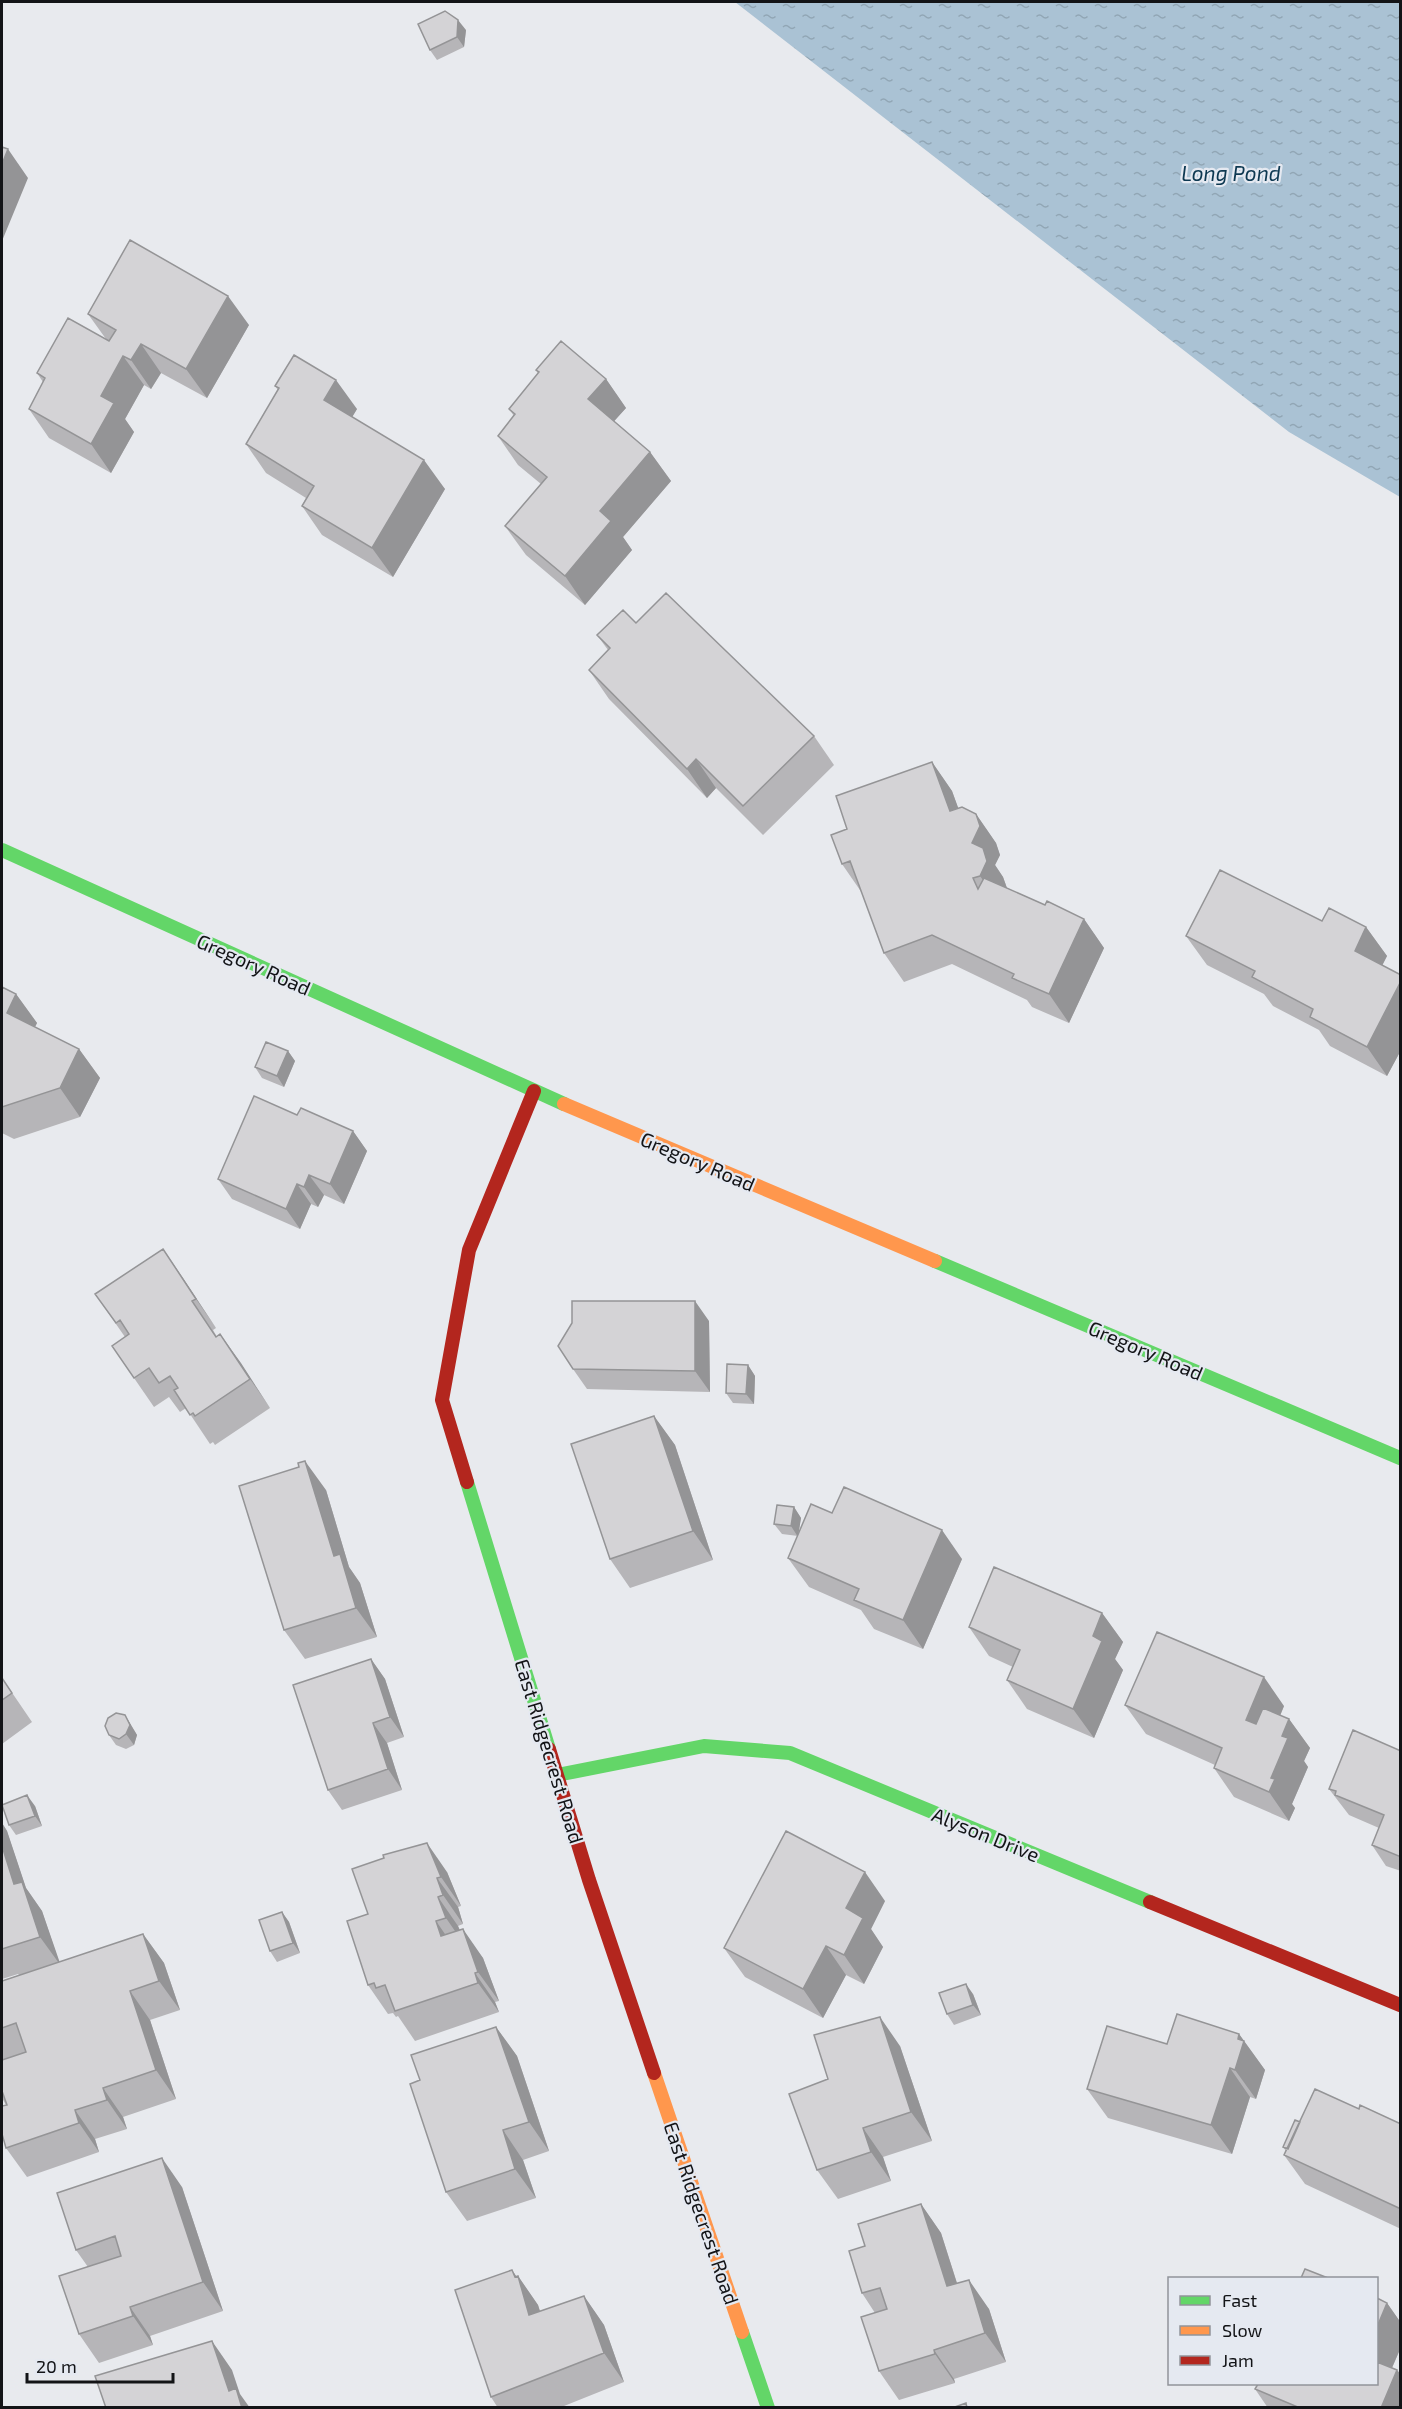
<svg xmlns="http://www.w3.org/2000/svg" width="1402" height="2409" font-family="'Exo 2',sans-serif">
  <style>
    .water { fill: url(#water-ripples) }
    .lines { fill: none; stroke-linecap: round; stroke-linejoin: round }
    .fast { stroke: #63d668; stroke-width: 14 }
    .slow { stroke: #ff974d; stroke-width: 14 }
    .jam { stroke: #b3261e; stroke-width: 14 }
    .wall { fill: #b6b5b8 }
    .shaded-wall { fill: #949496 }
    .building { fill: #d4d3d6; stroke: #949496; stroke-width: 1.5 }
    .labels { text-anchor: middle; dominant-baseline: central; stroke-width: 4.5; stroke-linejoin: round; paint-order: stroke }
    .street-label { font-size: 20px; fill: #131417; stroke: #e5e9f1 }
    .water-label { font-size: 21px; font-style: italic; fill: #0d3851; stroke: #e5e9f1 }
  </style>
  <defs>
    <pattern id="water-ripples" width="26" height="14" patternUnits="userSpaceOnUse" patternTransform="scale(1.5)"><rect width="26" height="14" fill="#aac2d4"/><path d="M2 4q2-2 4 0t4 0M15 11q2-2 4 0t4 0" fill="none" stroke="#91a6b5"/></pattern>
  </defs>
  <rect width="100%" height="100%" fill="#e8eaee"/>
  <path class="water" d="M 735,2 L 1400,2 L 1400,497 L 1289,432 Z"/>
  <g class="lines">
    <path class="fast" d="M 2,850 L 564,1104
      M 935,1261 L 1400,1458
      M 467,1482 L 549,1749
      M 557,1775 L 704,1746 L 790,1753 L 1150,1902
      M 742,2332 L 768,2408"/>
    <path class="slow" d="M 564,1104 L 935,1261
      M 654,2073 L 742,2332"/>
    <path class="jam" d="M 467,1482 L 442,1400 L 469,1250 L 534,1091
      M 549,1749 L 589,1880 L 654,2073
      M 1150,1902 L 1400,2005"/>
  </g>
  <path class="wall" d="M 466,30 L 464,47 L 437,60 L 430,50 Z
    M 88,314 L 249,325 L 207,398 L 161,373 L 151,389 L 144,385 L 125,419 L 134,432 L 111,473 L 49,438 L 29,409 L 43,382 L 37,373 L 106,339 Z
    M 536,370 L 606,379 L 626,408 L 614,421 L 650,452 L 671,481 L 623,537 L 632,550 L 585,605 L 526,555 L 505,526 L 541,484 L 518,465 L 498,436 L 514,416 L 509,409 L 538,374 Z
    M 275,386 L 357,409 L 352,417 L 445,489 L 393,577 L 322,535 L 302,506 L 306,498 L 266,473 L 246,444 L 278,390 Z
    M 636,623 L 814,736 L 834,765 L 763,835 L 716,788 L 707,798 L 609,699 L 589,670 L 608,650 L 597,635 Z
    M 932,762 L 952,791 L 958,808 L 976,814 L 996,843 L 1000,855 L 995,865 L 1003,877 L 1007,888 L 1045,905 L 1084,919 L 1104,948 L 1069,1023 L 1032,1007 L 1027,1000 L 952,964 L 904,982 L 884,953 L 862,893 L 842,864 L 847,829 Z
    M 1322,921 L 1366,927 L 1387,956 L 1382,965 L 1401,975 L 1401,1050 L 1387,1076 L 1330,1046 L 1319,1030 L 1273,1006 L 1264,994 L 1207,965 L 1186,936 Z
    M 2,987 L 16,994 L 37,1023 L 35,1027 L 79,1049 L 100,1078 L 80,1117 L 14,1139 L 2,1133 Z
    M 288,1051 L 295,1061 L 284,1087 L 262,1078 L 255,1067 Z
    M 297,1115 L 353,1131 L 367,1151 L 344,1204 L 324,1195 L 318,1207 L 311,1204 L 300,1229 L 232,1199 L 218,1179 Z
    M 163,1249 L 216,1328 L 213,1330 L 217,1337 L 220,1334 L 270,1408 L 215,1445 L 213,1442 L 210,1444 L 186,1408 L 180,1412 L 169,1397 L 154,1407 L 134,1378 L 125,1337 L 95,1294 Z
    M 709,1321 L 710,1392 L 587,1389 L 573,1369 L 572,1323 Z
    M 748,1365 L 755,1376 L 754,1404 L 733,1403 L 726,1393 Z
    M 654,1416 L 675,1445 L 713,1560 L 630,1588 L 610,1559 Z
    M 326,1490 L 349,1567 L 360,1583 L 377,1637 L 305,1659 L 284,1630 Z
    M 794,1507 L 801,1518 L 798,1535 L 832,1513 L 962,1559 L 923,1649 L 874,1629 L 861,1610 L 809,1587 L 788,1558 L 798,1536 L 782,1534 L 774,1524 Z
    M 1102,1613 L 1123,1642 L 1115,1659 L 1123,1670 L 1094,1738 L 1027,1709 L 1007,1680 L 1013,1667 L 989,1656 L 969,1627 Z
    M 371,1659 L 385,1679 L 404,1737 L 387,1743 L 402,1790 L 342,1810 L 328,1790 Z
    M 2,1678 L 32,1722 L 2,1744 Z
    M 1125,1705 L 1284,1706 L 1280,1716 L 1289,1719 L 1310,1748 L 1304,1761 L 1308,1767 L 1292,1804 L 1295,1808 L 1289,1821 L 1234,1797 L 1214,1768 L 1215,1765 L 1146,1734 Z
    M 125,1715 L 137,1735 L 134,1745 L 126,1749 L 116,1745 L 109,1735 Z
    M 1401,1751 L 1401,1871 L 1386,1866 L 1372,1845 L 1379,1828 L 1349,1815 L 1329,1789 Z
    M 35,1806 L 42,1826 L 16,1835 L 9,1825 Z
    M 2,1823 L 7,1831 L 26,1888 L 42,1911 L 59,1962 L 143,1934 L 164,1963 L 180,2010 L 150,2020 L 176,2099 L 123,2117 L 127,2129 L 95,2139 L 99,2152 L 27,2177 L 6,2148 L 6,2105 L 2,2098 L 2,1981 L 19,1975 L 18,1974 L 2,1979 Z
    M 447,1872 L 461,1906 L 458,1907 L 463,1924 L 458,1926 L 460,1930 L 483,1958 L 499,2001 L 495,2002 L 499,2012 L 415,2041 L 398,2016 L 396,2017 L 393,2013 L 388,2014 L 368,1985 L 368,1914 Z
    M 885,1901 L 871,1929 L 883,1947 L 864,1984 L 846,1975 L 823,2018 L 745,1977 L 724,1948 Z
    M 282,1912 L 289,1922 L 300,1953 L 277,1962 L 270,1951 Z
    M 973,1994 L 981,2015 L 954,2025 L 947,2014 Z
    M 496,2027 L 517,2056 L 549,2151 L 523,2160 L 536,2198 L 467,2221 L 446,2192 L 420,2080 Z
    M 1239,2034 L 1265,2070 L 1256,2099 L 1250,2097 L 1232,2154 L 1108,2118 L 1087,2089 L 1167,2044 Z
    M 900,2046 L 932,2141 L 883,2157 L 891,2181 L 838,2199 L 817,2170 Z
    M 1359,2109 L 1401,2124 L 1401,2229 L 1305,2184 L 1284,2155 L 1286,2151 L 1283,2147 L 1300,2122 Z
    M 182,2187 L 223,2311 L 150,2336 L 153,2345 L 99,2363 L 79,2334 L 88,2267 L 76,2250 Z
    M 921,2204 L 941,2233 L 957,2283 L 989,2309 L 1006,2362 L 954,2379 L 955,2383 L 899,2400 L 879,2371 L 875,2313 L 862,2293 L 865,2246 Z
    M 518,2276 L 538,2305 L 540,2311 L 584,2296 L 604,2325 L 624,2382 L 559,2408 L 498,2408 L 491,2397 L 517,2277 Z
    M 1387,2303 L 1401,2323 L 1401,2347 L 1392,2368 L 1397,2370 L 1401,2375 L 1401,2408 L 1268,2408 L 1255,2389 Z"/>
  <path class="shaded-wall" d="M 458,20 L 466,30 L 464,47 L 457,37 Z
    M 8,149 L 28,178 L 2,241 L 2,164 Z
    M 228,296 L 249,325 L 207,398 L 186,369 Z
    M 141,344 L 161,373 L 151,389 L 131,360 Z
    M 123,356 L 144,385 L 125,419 L 134,432 L 111,473 L 91,444 L 101,396 Z
    M 606,379 L 626,408 L 608,428 L 588,399 Z
    M 336,380 L 357,409 L 345,429 L 324,400 Z
    M 650,452 L 671,481 L 623,537 L 632,550 L 585,605 L 565,576 L 600,511 Z
    M 424,460 L 445,489 L 393,577 L 372,548 Z
    M 696,759 L 716,788 L 707,798 L 687,769 Z
    M 932,762 L 952,791 L 970,840 L 950,811 Z
    M 976,814 L 996,843 L 1000,855 L 995,865 L 1003,877 L 1008,891 L 1001,905 L 980,876 L 972,843 Z
    M 1084,919 L 1104,948 L 1069,1023 L 1049,994 Z
    M 1366,927 L 1387,956 L 1375,980 L 1355,951 Z
    M 1401,981 L 1401,1050 L 1387,1076 L 1367,1047 Z
    M 16,994 L 37,1023 L 27,1042 L 7,1013 Z
    M 79,1049 L 100,1078 L 80,1117 L 60,1088 Z
    M 288,1051 L 295,1061 L 284,1087 L 277,1076 Z
    M 353,1131 L 367,1151 L 344,1204 L 330,1184 Z
    M 309,1175 L 324,1195 L 318,1207 L 304,1187 Z
    M 297,1184 L 311,1204 L 300,1229 L 286,1209 Z
    M 163,1249 L 183,1278 L 216,1328 L 196,1299 Z
    M 695,1301 L 709,1321 L 710,1392 L 695,1371 Z
    M 220,1334 L 241,1363 L 270,1408 L 250,1379 Z
    M 748,1365 L 755,1376 L 754,1404 L 746,1394 Z
    M 654,1416 L 675,1445 L 713,1560 L 693,1531 Z
    M 305,1461 L 326,1490 L 349,1567 L 360,1583 L 377,1637 L 356,1608 L 334,1556 Z
    M 794,1507 L 801,1518 L 798,1537 L 791,1526 Z
    M 942,1530 L 962,1559 L 923,1649 L 903,1620 Z
    M 1102,1613 L 1123,1642 L 1115,1659 L 1123,1670 L 1094,1738 L 1073,1709 L 1093,1636 Z
    M 371,1659 L 385,1679 L 404,1737 L 390,1717 Z
    M 1264,1677 L 1284,1706 L 1266,1749 L 1246,1720 Z
    M 125,1715 L 137,1735 L 134,1745 L 126,1734 Z
    M 1289,1719 L 1310,1748 L 1304,1761 L 1308,1767 L 1292,1804 L 1295,1808 L 1289,1821 L 1269,1792 L 1271,1778 L 1282,1736 Z
    M 373,1723 L 387,1743 L 402,1790 L 388,1769 Z
    M 27,1795 L 35,1806 L 42,1826 L 35,1816 Z
    M 2,1823 L 7,1831 L 26,1888 L 42,1911 L 61,1966 L 40,1937 L 14,1884 L 2,1846 Z
    M 427,1843 L 447,1872 L 461,1906 L 441,1877 Z
    M 865,1872 L 885,1901 L 871,1929 L 883,1947 L 864,1984 L 844,1955 L 846,1908 Z
    M 437,1878 L 458,1907 L 463,1924 L 443,1895 Z
    M 438,1897 L 458,1926 L 466,1947 L 446,1918 Z
    M 282,1912 L 289,1922 L 300,1953 L 293,1943 Z
    M 436,1921 L 456,1950 L 441,1936 Z
    M 463,1929 L 483,1958 L 499,2001 L 478,1972 Z
    M 143,1934 L 164,1963 L 180,2010 L 159,1981 Z
    M 826,1946 L 846,1975 L 823,2018 L 803,1989 Z
    M 475,1973 L 495,2002 L 499,2012 L 478,1983 Z
    M 966,1984 L 973,1994 L 981,2015 L 973,2005 Z
    M 130,1991 L 150,2020 L 176,2099 L 156,2070 Z
    M 880,2017 L 900,2046 L 932,2141 L 911,2112 Z
    M 496,2027 L 517,2056 L 549,2151 L 529,2122 Z
    M 1239,2034 L 1265,2070 L 1256,2099 L 1235,2070 L 1238,2039 Z
    M 1230,2068 L 1250,2097 L 1232,2154 L 1211,2125 Z
    M 103,2088 L 123,2117 L 127,2129 L 107,2100 Z
    M 75,2110 L 95,2139 L 99,2152 L 79,2123 Z
    M 863,2128 L 883,2157 L 891,2181 L 871,2152 Z
    M 503,2130 L 523,2160 L 536,2198 L 515,2169 Z
    M 162,2158 L 182,2187 L 223,2311 L 203,2282 Z
    M 921,2204 L 941,2233 L 967,2315 L 947,2286 Z
    M 512,2270 L 519,2280 L 518,2276 L 538,2305 L 550,2344 L 529,2315 Z
    M 969,2280 L 989,2309 L 1006,2362 L 985,2333 Z
    M 584,2296 L 604,2325 L 624,2382 L 604,2353 Z
    M 1387,2303 L 1401,2323 L 1401,2347 L 1384,2386 L 1377,2374 L 1377,2327 Z
    M 130,2307 L 150,2336 L 153,2345 L 133,2316 Z
    M 212,2341 L 232,2370 L 240,2394 L 250,2408 L 240,2408 L 229,2391 Z
    M 934,2350 L 954,2379 L 955,2383 L 935,2354 Z
    M 1397,2370 L 1401,2375 L 1401,2408 L 1381,2408 Z"/>
  <path class="building" d="M 445,11 L 458,20 L 457,37 L 430,50 L 418,24 Z
    M 2,147 L 8,149 L 2,164 Z
    M 130,240 L 228,296 L 186,369 L 141,344 L 131,360 L 123,356 L 101,396 L 114,403 L 91,444 L 29,409 L 45,378 L 37,373 L 68,318 L 109,341 L 116,330 L 88,314 Z
    M 561,341 L 606,379 L 588,399 L 650,452 L 600,511 L 611,521 L 565,576 L 505,526 L 547,477 L 498,436 L 515,414 L 509,409 L 539,372 L 536,370 Z
    M 294,355 L 336,380 L 324,400 L 424,460 L 372,548 L 302,506 L 314,486 L 246,444 L 279,388 L 275,386 Z
    M 666,593 L 814,736 L 743,806 L 696,759 L 687,769 L 589,670 L 610,648 L 597,635 L 623,610 L 636,623 Z
    M 932,762 L 950,811 L 962,807 L 976,814 L 980,826 L 972,843 L 983,848 L 987,861 L 980,876 L 973,878 L 978,889 L 984,878 L 1045,905 L 1047,901 L 1084,919 L 1049,994 L 1012,978 L 1014,974 L 932,935 L 884,953 L 850,861 L 842,864 L 831,835 L 847,829 L 836,796 Z
    M 1220,870 L 1322,921 L 1329,908 L 1366,927 L 1355,951 L 1401,975 L 1401,981 L 1367,1047 L 1310,1017 L 1313,1009 L 1252,977 L 1255,971 L 1186,936 Z
    M 2,987 L 16,994 L 7,1013 L 79,1049 L 60,1088 L 2,1107 Z
    M 266,1042 L 288,1051 L 277,1076 L 255,1067 Z
    M 254,1096 L 297,1115 L 301,1108 L 353,1131 L 330,1184 L 309,1175 L 304,1187 L 297,1184 L 286,1209 L 218,1179 Z
    M 163,1249 L 196,1299 L 192,1301 L 216,1337 L 220,1334 L 250,1379 L 195,1416 L 193,1413 L 190,1415 L 174,1390 L 178,1388 L 170,1376 L 159,1383 L 149,1368 L 134,1378 L 112,1346 L 129,1334 L 120,1320 L 116,1323 L 95,1294 Z
    M 572,1301 L 695,1301 L 695,1371 L 573,1369 L 558,1346 L 572,1323 Z
    M 727,1364 L 748,1365 L 746,1394 L 726,1393 Z
    M 654,1416 L 693,1531 L 610,1559 L 571,1444 Z
    M 305,1461 L 334,1556 L 340,1554 L 356,1608 L 284,1630 L 239,1486 L 299,1467 L 298,1463 Z
    M 844,1487 L 942,1530 L 903,1620 L 854,1600 L 859,1589 L 788,1558 L 811,1504 L 832,1513 Z
    M 777,1505 L 794,1507 L 791,1526 L 774,1524 Z
    M 994,1567 L 1102,1613 L 1093,1636 L 1102,1641 L 1073,1709 L 1007,1680 L 1020,1650 L 969,1627 Z
    M 1157,1632 L 1264,1677 L 1246,1720 L 1256,1724 L 1263,1708 L 1289,1719 L 1282,1736 L 1288,1738 L 1271,1778 L 1275,1779 L 1269,1792 L 1214,1768 L 1222,1748 L 1125,1705 Z
    M 371,1659 L 390,1717 L 373,1723 L 388,1769 L 328,1790 L 293,1685 Z
    M 2,1678 L 12,1693 L 2,1700 Z
    M 116,1713 L 125,1715 L 130,1725 L 126,1734 L 119,1739 L 109,1735 L 105,1726 L 108,1718 Z
    M 1353,1730 L 1401,1751 L 1401,1857 L 1372,1845 L 1384,1815 L 1335,1795 L 1336,1791 L 1329,1789 Z
    M 27,1795 L 35,1816 L 9,1825 L 2,1805 Z
    M 786,1831 L 865,1872 L 846,1908 L 863,1918 L 844,1955 L 826,1946 L 803,1989 L 724,1948 Z
    M 427,1843 L 441,1877 L 437,1878 L 443,1895 L 438,1897 L 446,1918 L 436,1921 L 441,1936 L 463,1929 L 478,1972 L 475,1973 L 478,1983 L 395,2011 L 385,1985 L 376,1988 L 374,1983 L 368,1985 L 347,1921 L 368,1914 L 352,1869 L 384,1858 L 383,1855 Z
    M 2,1846 L 14,1884 L 22,1882 L 40,1937 L 2,1949 Z
    M 282,1912 L 293,1943 L 270,1951 L 259,1920 Z
    M 143,1934 L 159,1981 L 130,1991 L 156,2070 L 103,2088 L 107,2100 L 75,2110 L 79,2123 L 6,2148 L 2,2134 L 2,2106 L 7,2105 L 2,2091 L 2,2060 L 26,2052 L 16,2023 L 2,2028 L 2,1981 Z
    M 966,1984 L 973,2005 L 947,2014 L 939,1993 Z
    M 1177,2014 L 1239,2034 L 1238,2039 L 1244,2041 L 1235,2070 L 1230,2068 L 1211,2125 L 1087,2089 L 1107,2026 L 1167,2044 Z
    M 880,2017 L 911,2112 L 863,2128 L 871,2152 L 817,2170 L 789,2094 L 828,2079 L 814,2035 Z
    M 496,2027 L 529,2122 L 503,2130 L 515,2169 L 446,2192 L 410,2084 L 420,2080 L 411,2055 Z
    M 1315,2089 L 1359,2109 L 1360,2105 L 1401,2124 L 1401,2209 L 1284,2155 Z
    M 1295,2120 L 1300,2122 L 1288,2149 L 1283,2147 Z
    M 162,2158 L 203,2282 L 130,2307 L 133,2316 L 79,2334 L 59,2276 L 121,2256 L 115,2236 L 76,2250 L 57,2193 Z
    M 921,2204 L 947,2286 L 969,2280 L 985,2333 L 934,2350 L 935,2354 L 879,2371 L 861,2317 L 887,2309 L 880,2288 L 862,2293 L 849,2251 L 865,2246 L 858,2224 Z
    M 1305,2269 L 1328,2278 L 1301,2278 Z
    M 512,2270 L 515,2277 L 518,2276 L 529,2315 L 584,2296 L 604,2353 L 491,2397 L 455,2290 Z
    M 1377,2298 L 1387,2303 L 1377,2327 Z
    M 212,2341 L 229,2391 L 236,2388 L 242,2408 L 106,2408 L 95,2376 Z
    M 1377,2362 L 1397,2370 L 1381,2408 L 1300,2408 L 1255,2389 L 1258,2384 L 1377,2384 Z
    M 966,2403 L 967,2408 L 952,2408 Z"/>
  <g class="labels">
    <g class="street-label">
      <text transform="translate(254 964) rotate(24)">Gregory Road</text>
      <text transform="translate(698 1161) rotate(23)">Gregory Road</text>
      <text transform="translate(1146 1350) rotate(23)">Gregory Road</text>
      <text transform="translate(550 1751) rotate(73)">East Ridgecrest Road</text>
      <text transform="translate(986 1834) rotate(22)">Alyson Drive</text>
      <text transform="translate(702 2213) rotate(71)">East Ridgecrest Road</text>
    </g>
    <g class="water-label">
      <text x="1231" y="172">Long Pond</text>
    </g>
  </g>
  <rect width="1402" height="2409" fill="none" stroke="#131417" stroke-width="6"/>
  <rect x="1168" y="2277" width="210" height="108" fill="#e5e9f1" stroke="#91949a" stroke-width="1.5"/>
  <rect x="1180" y="2296" width="30" height="9" fill="#63d668" stroke="#91949a" stroke-width="1.5"/>
  <text x="1222" y="2307" font-size="18" fill="#131417">Fast</text>
  <rect x="1180" y="2326" width="30" height="9" fill="#ff974d" stroke="#91949a" stroke-width="1.5"/>
  <text x="1222" y="2337" font-size="18" fill="#131417">Slow</text>
  <rect x="1180" y="2356" width="30" height="9" fill="#b3261e" stroke="#91949a" stroke-width="1.5"/>
  <text x="1222" y="2367" font-size="18" fill="#131417">Jam</text>
  <path d="M27 2373v9h146v-9" fill="none" stroke="#131417" stroke-width="3"/>
  <text x="36" y="2373" font-size="18" fill="#131417" stroke="#e5e9f1" stroke-width="4.5" paint-order="stroke">20 m</text>
</svg>
